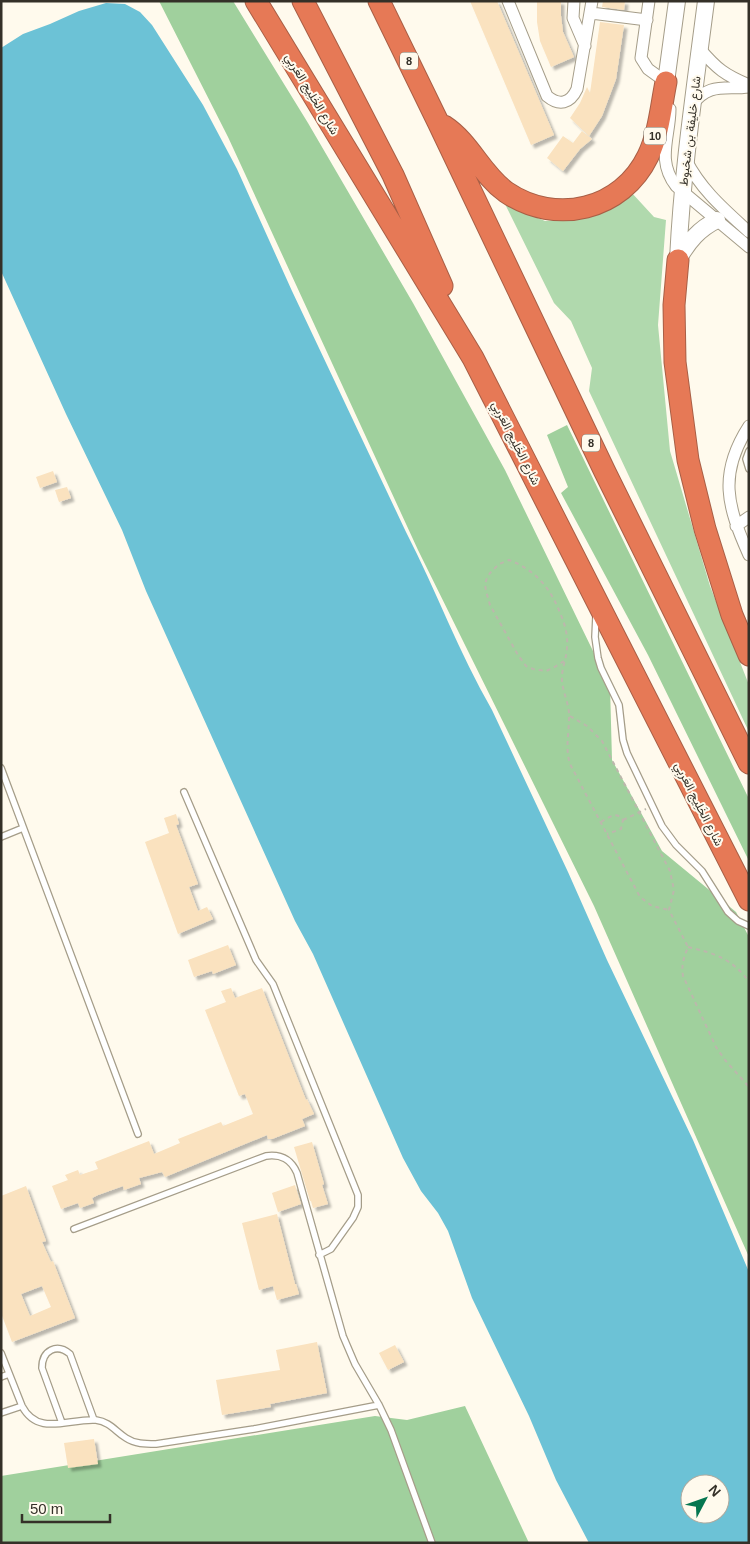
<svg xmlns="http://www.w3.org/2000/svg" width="750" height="1544" font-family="Helvetica,Vazirmatn,sans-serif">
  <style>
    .green { fill: #b0d9ad }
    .forest { fill: #a0d09d }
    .water { fill: #6cc2d6; fill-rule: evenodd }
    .building { fill: #fae2bf; fill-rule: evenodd; filter: url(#shadow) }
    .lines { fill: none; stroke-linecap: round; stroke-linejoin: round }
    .lane-casing { stroke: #a59d89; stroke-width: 8 }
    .street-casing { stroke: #a59d89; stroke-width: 13 }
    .secondary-casing { stroke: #a59d89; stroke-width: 18 }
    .highway-casing { stroke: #a85f46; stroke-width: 23 }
    .path { stroke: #bcb7ac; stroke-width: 2; stroke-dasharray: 4 4; stroke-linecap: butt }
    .lane { stroke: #fff; stroke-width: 5.5 }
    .street { stroke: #fff; stroke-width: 11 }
    .secondary { stroke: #fff; stroke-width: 16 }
    .highway { stroke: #e67956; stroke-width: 21 }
    .labels { text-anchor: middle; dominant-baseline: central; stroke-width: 4; stroke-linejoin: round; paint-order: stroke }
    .shield { fill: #fffaed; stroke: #716d63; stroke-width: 1 }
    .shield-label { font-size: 11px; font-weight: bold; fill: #343028 }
    .street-label { font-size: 12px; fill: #343028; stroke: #fffaed }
  </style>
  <defs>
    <filter id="shadow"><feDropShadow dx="3.5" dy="3.5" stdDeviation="1" flood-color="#0004"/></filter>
  </defs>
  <rect width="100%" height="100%" fill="#fffaed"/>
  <path class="green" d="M 631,192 L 654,217 L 666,220 L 658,325 L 670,451 L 710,586 L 749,685 L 749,732 L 589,391 L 592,368 L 571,321 L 554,303 L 505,204 L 545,221 L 588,217 Z"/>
  <path class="forest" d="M 159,1 L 233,1 L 308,123 L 413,303 L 505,470 L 610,686 L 612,760 L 662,851 L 736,912 L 749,937 L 749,1257 L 594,906 L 418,550 L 228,137 Z
    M 567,425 L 749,799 L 749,861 L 648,655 L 561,493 L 568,487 L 547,435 Z
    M 465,1406 L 529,1543 L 1,1543 L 1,1476 L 375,1416 L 407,1420 Z"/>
  <path class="water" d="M 106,3 L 125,4 L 140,12 L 152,25 L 203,105 L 237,169 L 292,291 L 406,532 C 436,590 459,653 492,710 L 568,872 L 607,960 L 693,1140 L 749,1272 L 749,1543 L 589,1543 L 556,1480 L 529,1416 L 472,1298 L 448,1231 L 438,1213 L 421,1191 L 403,1158 L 313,954 L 295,921 L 146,591 L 122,530 L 66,414 L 1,271 L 1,48 L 23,34 L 50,24 L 79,11 ZM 690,1484 L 720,1484 L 720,1514 L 690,1514 Z"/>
  <path class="building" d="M 470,1 L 497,1 L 554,135 L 531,145 Z
    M 537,1 L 561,1 L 561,16 L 563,32 L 574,57 L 551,67 L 540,41 L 537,22 Z
    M 603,1 L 625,1 L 624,10 L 602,7 Z
    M 600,22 L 624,25 L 616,79 L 602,116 L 589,136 L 570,118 L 580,103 L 587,87 L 590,93 Z
    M 582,131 L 592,139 L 580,149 L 563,171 L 547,158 L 563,136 L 573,143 Z
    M 53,471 L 57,482 L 40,488 L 36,477 Z
    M 67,487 L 71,498 L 59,502 L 55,490 Z
    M 176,814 L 179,824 L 176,825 L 198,884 L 189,887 L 198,911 L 207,907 L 213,919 L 178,934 L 145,842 L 169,833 L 164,818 Z
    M 228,945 L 236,965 L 213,974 L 212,971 L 194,977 L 188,960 Z
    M 231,988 L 235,998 L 262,988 L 306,1100 L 307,1099 L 314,1114 L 302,1119 L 305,1126 L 272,1139 L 268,1139 L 267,1135 L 165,1177 L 162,1172 L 139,1178 L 141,1184 L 124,1190 L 123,1186 L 98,1195 L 92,1198 L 94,1203 L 80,1208 L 78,1203 L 61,1209 L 52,1186 L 68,1180 L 65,1175 L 78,1170 L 80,1175 L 98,1169 L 95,1162 L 149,1141 L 154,1154 L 180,1143 L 178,1139 L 221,1122 L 223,1126 L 253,1114 L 245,1094 L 239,1096 L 205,1010 L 226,1002 L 221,991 Z
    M 312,1142 L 324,1184 L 322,1185 L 328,1204 L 313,1208 L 311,1201 L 310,1201 L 294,1147 Z
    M 295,1185 L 301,1204 L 278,1212 L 272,1193 Z
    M 26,1186 L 46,1241 L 42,1242 L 51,1262 L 53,1261 L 75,1318 L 12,1342 L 1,1313 L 1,1196 ZM 42,1286 L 51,1307 L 30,1316 L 21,1294 Z
    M 277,1214 L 295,1284 L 296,1284 L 299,1294 L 277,1300 L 273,1286 L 259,1290 L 242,1223 Z
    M 317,1342 L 327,1393 L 270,1404 L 271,1407 L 222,1415 L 216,1380 L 280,1370 L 276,1350 Z
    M 395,1345 L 404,1362 L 388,1370 L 379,1353 Z
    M 94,1439 L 98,1464 L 68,1468 L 64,1443 Z"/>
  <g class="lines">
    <defs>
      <path id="lane" d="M 749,451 L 746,459 L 749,469
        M 596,616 L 595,637 L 598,658 L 601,668 L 619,705 L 623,740 L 627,753 L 662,826 L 676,845 L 702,871 L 728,912 L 738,921 L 749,926
        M 1,768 L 138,1134
        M 184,792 L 256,960 L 273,984 L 358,1195 L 358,1207 L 353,1218 L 331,1249 L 319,1255
        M 1,837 L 23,828
        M 74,1229 L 266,1156 C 281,1154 291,1159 297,1173 L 343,1336 L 355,1364 L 379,1405 L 391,1430 L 432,1543
        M 1,1353 L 22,1406 C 38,1437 69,1418 96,1420 C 110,1422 115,1431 126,1438 C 135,1444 145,1444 156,1444 L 254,1429 L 379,1405
        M 1,1377 L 9,1374
        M 1,1413 L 22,1406
        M 62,1423 L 42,1368 C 42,1350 57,1343 70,1354 L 94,1420"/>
      <path id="street" d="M 508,1 L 547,96 C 559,106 570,104 577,89 L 592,1
        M 574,1 L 573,18 L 585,46
        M 649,1 L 641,58 L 648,69 L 666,82 L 667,85
        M 591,13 L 647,20
        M 700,49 C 717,69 725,75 749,85
        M 692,105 C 709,82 725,90 749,87
        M 670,109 C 670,137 656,160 676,186 L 749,247
        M 686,160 C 701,190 725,210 749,232
        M 749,426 C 718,474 727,506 749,555
        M 736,526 L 749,517"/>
      <path id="secondary" d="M 666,82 L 677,1
        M 679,258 C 689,241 699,229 717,220
        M 678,260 C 682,173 695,87 706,1"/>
      <path id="highway" d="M 256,1 L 473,358 L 749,900
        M 303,1 L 393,175 L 442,286
        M 379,1 L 438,122 L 605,472 L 749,763
        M 444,126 C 470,143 481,174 506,192 C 556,226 622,210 648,156 C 659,133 661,107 666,82
        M 678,260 L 674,305 L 675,362 L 688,460 L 705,529 L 732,615 L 749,655"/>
    </defs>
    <use href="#lane" class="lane-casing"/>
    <use href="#street" class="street-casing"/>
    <use href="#secondary" class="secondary-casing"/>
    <use href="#highway" class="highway-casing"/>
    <path class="path" d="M 564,661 L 553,668 L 546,671 L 533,669 L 526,666 L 518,655 L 490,605 L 486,591 L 485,584 L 487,578 L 490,573 L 499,564 L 509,560 C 535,570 550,587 560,613 C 565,624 568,635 567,647 C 567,658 561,669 562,681 C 563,693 570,706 569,718 C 569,735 565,748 570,764 L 640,897 L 652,906 L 669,910
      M 570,716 L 587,726 L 602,741 L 670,871 L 674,890 L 669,910 L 688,947 C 684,957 681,965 683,976 L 716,1047 L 725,1060 L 749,1087
      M 623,820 L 646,809
      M 601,822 C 609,817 617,811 623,820 L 621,829 L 607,834
      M 688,947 C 714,953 733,959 749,982"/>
    <use href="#lane" class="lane"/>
    <use href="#street" class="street"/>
    <use href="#secondary" class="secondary"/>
    <use href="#highway" class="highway"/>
  </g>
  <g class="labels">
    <g class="shield">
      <rect x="400" y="52.5" width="18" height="17" rx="4"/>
      <rect x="644" y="127.5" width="22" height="17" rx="4"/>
      <rect x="582" y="434.5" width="18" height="17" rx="4"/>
    </g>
    <g class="shield-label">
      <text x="409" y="61">8</text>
      <text x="655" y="136">10</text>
      <text x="591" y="443">8</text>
    </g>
    <g class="street-label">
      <text transform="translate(312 94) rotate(59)">شارع الخَلِيج العَربِي</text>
      <text transform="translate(690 131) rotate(-83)">شارع خليفة بن شخبوط</text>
      <text transform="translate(516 443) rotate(63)">شارع الخَلِيج العَربِي</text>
      <text transform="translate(699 804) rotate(63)">شارع الخَلِيج العَربِي</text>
    </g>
  </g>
  <rect width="750" height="1544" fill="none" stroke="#343028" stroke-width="5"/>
  <g transform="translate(705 1499) rotate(49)"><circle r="24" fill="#fffaed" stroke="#aea99e"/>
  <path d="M0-4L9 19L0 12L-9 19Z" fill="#057650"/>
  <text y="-8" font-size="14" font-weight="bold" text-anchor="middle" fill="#343028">N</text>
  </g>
  <path d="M22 1514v8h88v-8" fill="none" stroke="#343028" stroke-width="2.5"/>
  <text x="30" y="1514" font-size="15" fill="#343028" stroke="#fffaed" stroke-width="4" paint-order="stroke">50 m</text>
</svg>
